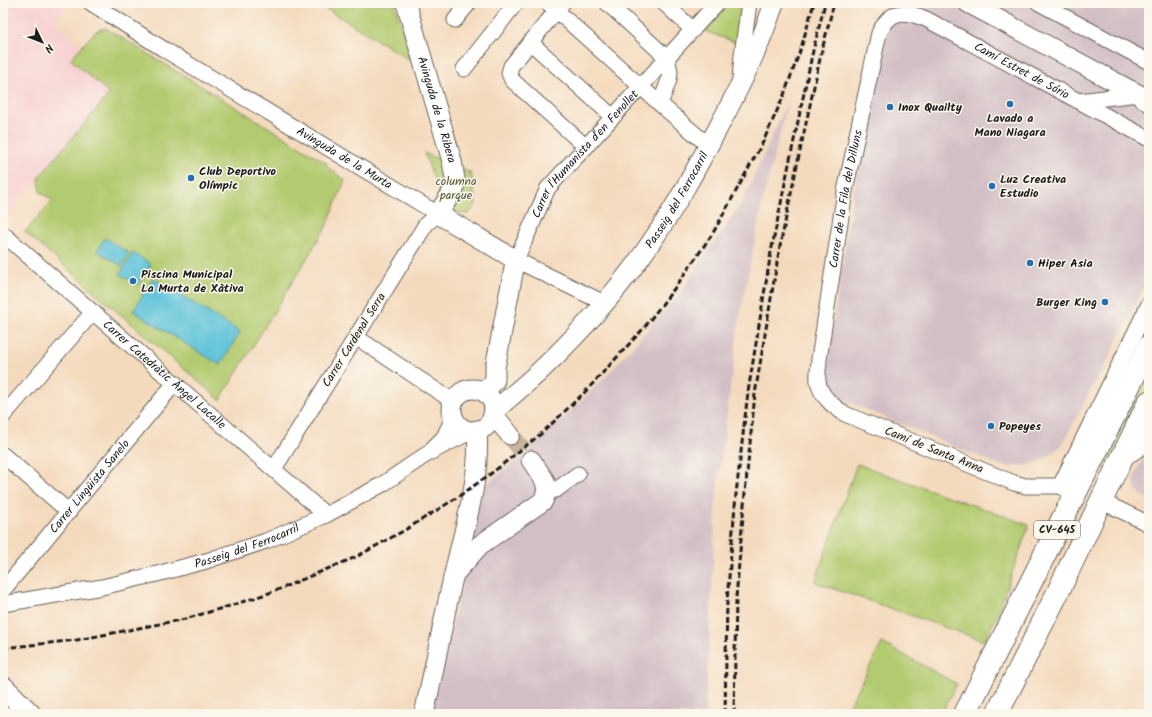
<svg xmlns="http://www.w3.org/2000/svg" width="1152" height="717" font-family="Kalam,sans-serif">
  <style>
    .built { fill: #f7d0d0 }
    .industrial { fill: #d2bec5 }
    .green { fill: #b3cb70; stroke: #687446 }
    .water { fill: #5cc2d9; stroke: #3c6f7a }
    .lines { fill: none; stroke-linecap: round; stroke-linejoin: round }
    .tertiary-tunnel { stroke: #c9b49d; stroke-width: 19; stroke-dasharray: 19 10; stroke-linecap: butt }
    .minor-casing { stroke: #685e54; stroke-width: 17 }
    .tertiary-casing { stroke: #685e54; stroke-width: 21 }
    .secondary-casing { stroke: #685e54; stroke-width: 23 }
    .primary-casing { stroke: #685e54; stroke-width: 24 }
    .minor { stroke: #fff; stroke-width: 15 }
    .tertiary { stroke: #fff; stroke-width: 19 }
    .secondary { stroke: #fff; stroke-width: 21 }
    .primary { stroke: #fff; stroke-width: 22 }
    .rail { stroke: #1c1c1c; stroke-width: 3; stroke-dasharray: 6 3; stroke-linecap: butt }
    .poi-dot { fill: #1f6fb2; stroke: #fbf7ec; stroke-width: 1.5 }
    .labels { text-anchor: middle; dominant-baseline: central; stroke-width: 3; stroke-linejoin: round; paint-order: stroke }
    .shield { fill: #fbf7ec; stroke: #5f5e5a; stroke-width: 1 }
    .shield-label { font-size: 11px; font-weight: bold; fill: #1c1c1c }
    .street-label { font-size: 12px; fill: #1c1c1c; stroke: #fbf7ec }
    .poi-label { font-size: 12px; font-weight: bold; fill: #1c1c1c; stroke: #fbf7ec; text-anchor: start }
    .park-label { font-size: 12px; fill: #515939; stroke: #fbf7ec }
  </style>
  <rect width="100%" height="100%" fill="#fbf7ec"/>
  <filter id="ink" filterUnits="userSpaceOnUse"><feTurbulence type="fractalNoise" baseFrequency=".025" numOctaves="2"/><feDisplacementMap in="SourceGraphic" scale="8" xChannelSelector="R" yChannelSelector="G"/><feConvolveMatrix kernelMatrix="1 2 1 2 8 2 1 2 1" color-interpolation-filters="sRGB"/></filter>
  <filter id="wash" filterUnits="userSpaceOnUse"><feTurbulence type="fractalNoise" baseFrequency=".012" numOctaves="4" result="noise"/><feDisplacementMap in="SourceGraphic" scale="16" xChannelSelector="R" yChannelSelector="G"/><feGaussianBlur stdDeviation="0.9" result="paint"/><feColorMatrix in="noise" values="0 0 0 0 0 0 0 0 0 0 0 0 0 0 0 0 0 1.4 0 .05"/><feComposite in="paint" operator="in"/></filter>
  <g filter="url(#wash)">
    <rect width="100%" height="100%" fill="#f4dabd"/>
    <path class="built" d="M 3,3 L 64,3 L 66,7 L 65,10 L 55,22 L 82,46 L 70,59 L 102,86 L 107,91 L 108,94 L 105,100 L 6,216 L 3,213 Z"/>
    <path class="industrial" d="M 885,3 L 1149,3 L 1149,276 L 1107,361 L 1091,389 L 1067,436 L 1061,446 L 1050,455 L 1040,461 L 1029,465 L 1009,467 L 996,464 L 855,405 L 843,399 L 835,392 L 827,381 L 832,331 L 855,185 L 889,24 Z
      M 788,101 L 762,204 L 739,321 L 717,489 L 705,714 L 430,714 L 466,568 L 482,488 L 551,431 L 608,374 L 677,297 L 743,201 Z
      M 1149,446 L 1149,501 L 1136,490 L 1133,478 Z"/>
    <path class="green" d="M 317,3 L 394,3 L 413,62 Z
      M 733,3 L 740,4 L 743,10 L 739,44 L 705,31 L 727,6 Z
      M 105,28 L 109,30 L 327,163 L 326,166 L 345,180 L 326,227 L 220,400 L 25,232 L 53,200 L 40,192 L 39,177 L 107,97 L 108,94 L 107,91 L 70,59 L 96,31 Z
      M 424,153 L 471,173 L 476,204 L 469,214 L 447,212 Z
      M 1149,360 L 1149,387 L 1108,470 L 1097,465 Z
      M 857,464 L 1029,525 L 996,618 L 984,641 L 815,582 Z
      M 882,643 L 957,684 L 941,714 L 845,714 Z"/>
    <path class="water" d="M 105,238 L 129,253 L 122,266 L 97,251 Z
      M 133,253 L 151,264 L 138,285 L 120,274 Z
      M 153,278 L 240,332 L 220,365 L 133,311 Z"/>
  </g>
  <g filter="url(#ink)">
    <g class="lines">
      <path class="tertiary-tunnel" d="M 510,435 L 531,460"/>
      <defs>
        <g id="minor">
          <path id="s1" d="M 91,3 L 165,50 L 438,214 L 426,224 L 274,469"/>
          <path d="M 548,3 L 660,104 L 709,146"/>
          <path d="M 607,3 L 667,58"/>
          <path d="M 664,3 L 693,30"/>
          <path d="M 1039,3 L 1149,62"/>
          <path d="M 562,4 L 511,66 L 509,73 L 512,80 L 586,147"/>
          <path d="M 455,20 L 469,3"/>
          <path d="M 530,42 L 613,117"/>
          <path d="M 464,69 L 516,3"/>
          <path d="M 740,79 L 742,55 L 749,3"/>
          <path d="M 1079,101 L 1138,94"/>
          <path d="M 660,104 L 669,80 L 670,71 L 667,58"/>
          <path id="s2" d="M 3,234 L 326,515"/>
          <path id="s3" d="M 604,303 L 516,260 L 548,188 L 717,3"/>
          <path d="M 356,337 L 454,402"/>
          <path d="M 3,416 L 93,312"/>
          <path d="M 433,448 L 444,437 L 454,416"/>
          <path d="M 3,455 L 69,512"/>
          <path d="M 1122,459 C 1132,453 1144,448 1149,437"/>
          <path d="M 1060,486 L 1149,304"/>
          <path d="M 547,491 L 556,490 L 578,474"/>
          <path id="s4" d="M 1076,494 L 1060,486 L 1026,486 L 1014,483 L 845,414 C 833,406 820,396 818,381 C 817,374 819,366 819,359 L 845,191 L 879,33 C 891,9 903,10 926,19 L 1149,139"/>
          <path d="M 1101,501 L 1149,524"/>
          <path id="s5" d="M 3,588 L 4,589 L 175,383"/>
          <path id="s6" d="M 3,604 L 102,587 L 157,574 L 206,561 L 266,541 L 326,515 L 383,484 L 427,454 L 474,430"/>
        </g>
        <g id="tertiary">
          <path id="s7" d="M 406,3 L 452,161 L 455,179 L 454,189 L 438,214 L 516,260 L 514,268 L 495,368 L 495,380 L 485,392"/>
          <path d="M 968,3 L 1130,90 L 1138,94 L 1149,102"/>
          <circle cx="473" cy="410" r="21"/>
          <path id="s8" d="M 494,411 C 509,398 525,385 540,371 C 582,331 622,286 654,238 C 678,203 697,167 717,130 C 739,89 760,47 774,3"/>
          <path d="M 493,414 L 510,435"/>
          <path d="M 456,572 L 480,545 L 543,501 L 547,491 L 545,481 L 531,460"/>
          <path d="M 424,714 C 435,667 443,620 454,574 C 464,527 481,479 477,430"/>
        </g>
        <path id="secondary" d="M 3,687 L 30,714"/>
        <path id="primary" d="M 965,714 L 1149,346
          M 997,714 L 1059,590 L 1101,501 L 1149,402"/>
      </defs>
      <use href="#minor" class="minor-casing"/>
      <use href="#tertiary" class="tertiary-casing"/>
      <use href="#secondary" class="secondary-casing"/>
      <use href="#primary" class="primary-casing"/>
      <use href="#minor" class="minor"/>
      <use href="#tertiary" class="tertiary"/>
      <use href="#secondary" class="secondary"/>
      <use href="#primary" class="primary"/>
      <path class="rail" d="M 3,648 L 77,640 L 185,619 L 233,605 L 275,591 L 356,557 L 405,530 L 458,497 L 493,472 L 542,433 L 585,392 L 643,329 L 677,285 L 713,233 L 763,142 L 784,95 L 801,48 L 814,3
        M 725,714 L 727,601 L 736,494 L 748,392 L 771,252 L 789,164 L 812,55 L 825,3
        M 734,714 L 736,598 L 745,493 L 755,394 L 779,251 L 797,165 L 821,54 L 834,3"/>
    </g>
  </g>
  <g class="poi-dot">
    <circle cx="1010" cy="104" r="4"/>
    <circle cx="890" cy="107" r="4"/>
    <circle cx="191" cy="178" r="4"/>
    <circle cx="992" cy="186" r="4"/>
    <circle cx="1030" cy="263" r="4"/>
    <circle cx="133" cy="281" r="4"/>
    <circle cx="1105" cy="302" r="4"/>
    <circle cx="991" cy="426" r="4"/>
  </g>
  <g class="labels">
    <rect class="shield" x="1034" y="521" width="46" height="18" rx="3"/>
    <g class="shield-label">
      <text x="1057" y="530">CV-645</text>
    </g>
    <g class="street-label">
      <text stroke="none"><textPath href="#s4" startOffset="810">Camí Estret de Sório</textPath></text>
      <text stroke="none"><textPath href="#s7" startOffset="111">Avinguda de la Ribera</textPath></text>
      <text stroke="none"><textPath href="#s3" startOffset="226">Carrer l'Humanista d'en Fenollet</textPath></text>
      <text stroke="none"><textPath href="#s1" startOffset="297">Avinguda de la Murta</textPath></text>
      <text stroke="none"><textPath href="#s4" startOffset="475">Carrer de la Fila del Dilluns</textPath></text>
      <text stroke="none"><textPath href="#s8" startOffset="281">Passeig del Ferrocarril</textPath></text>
      <text transform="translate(354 340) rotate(-58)">Carrer Cardenal Serra</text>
      <text stroke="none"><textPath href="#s2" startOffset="214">Carrer Catedràtic Ángel Lacalle</textPath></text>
      <text transform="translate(934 450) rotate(22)">Camí de Santa Anna</text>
      <text stroke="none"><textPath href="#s5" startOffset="135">Carrer Lingüista Sanelo</textPath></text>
      <text stroke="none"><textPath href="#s6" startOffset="251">Passeig del Ferrocarril</textPath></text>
    </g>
    <g class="poi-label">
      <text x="898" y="107">Inox Quailty</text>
      <text x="1010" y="118" text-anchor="middle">Lavado a<tspan x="1010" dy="14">Mano Niagara</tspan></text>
      <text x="199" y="171">Club Deportivo<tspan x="199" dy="14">Olímpic</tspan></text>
      <text x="1000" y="179">Luz Creativa<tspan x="1000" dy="14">Estudio</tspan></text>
      <text x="1038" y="263">Hiper Asia</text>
      <text x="141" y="274">Piscina Municipal<tspan x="141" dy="14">La Murta de Xàtiva</tspan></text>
      <text x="1097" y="302" text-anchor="end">Burger King</text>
      <text x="999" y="426">Popeyes</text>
    </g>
    <g class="park-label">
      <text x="456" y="181">columna<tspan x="456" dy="14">parque</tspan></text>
    </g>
  </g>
  <rect width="1152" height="717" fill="none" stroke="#fbf7ec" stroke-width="16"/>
  <g transform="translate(42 42) rotate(133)" stroke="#fbf7ec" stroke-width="3" paint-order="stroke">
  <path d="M0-3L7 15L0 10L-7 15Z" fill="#1c1c1c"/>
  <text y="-6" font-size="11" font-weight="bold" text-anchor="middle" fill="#1c1c1c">N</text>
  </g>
</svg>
